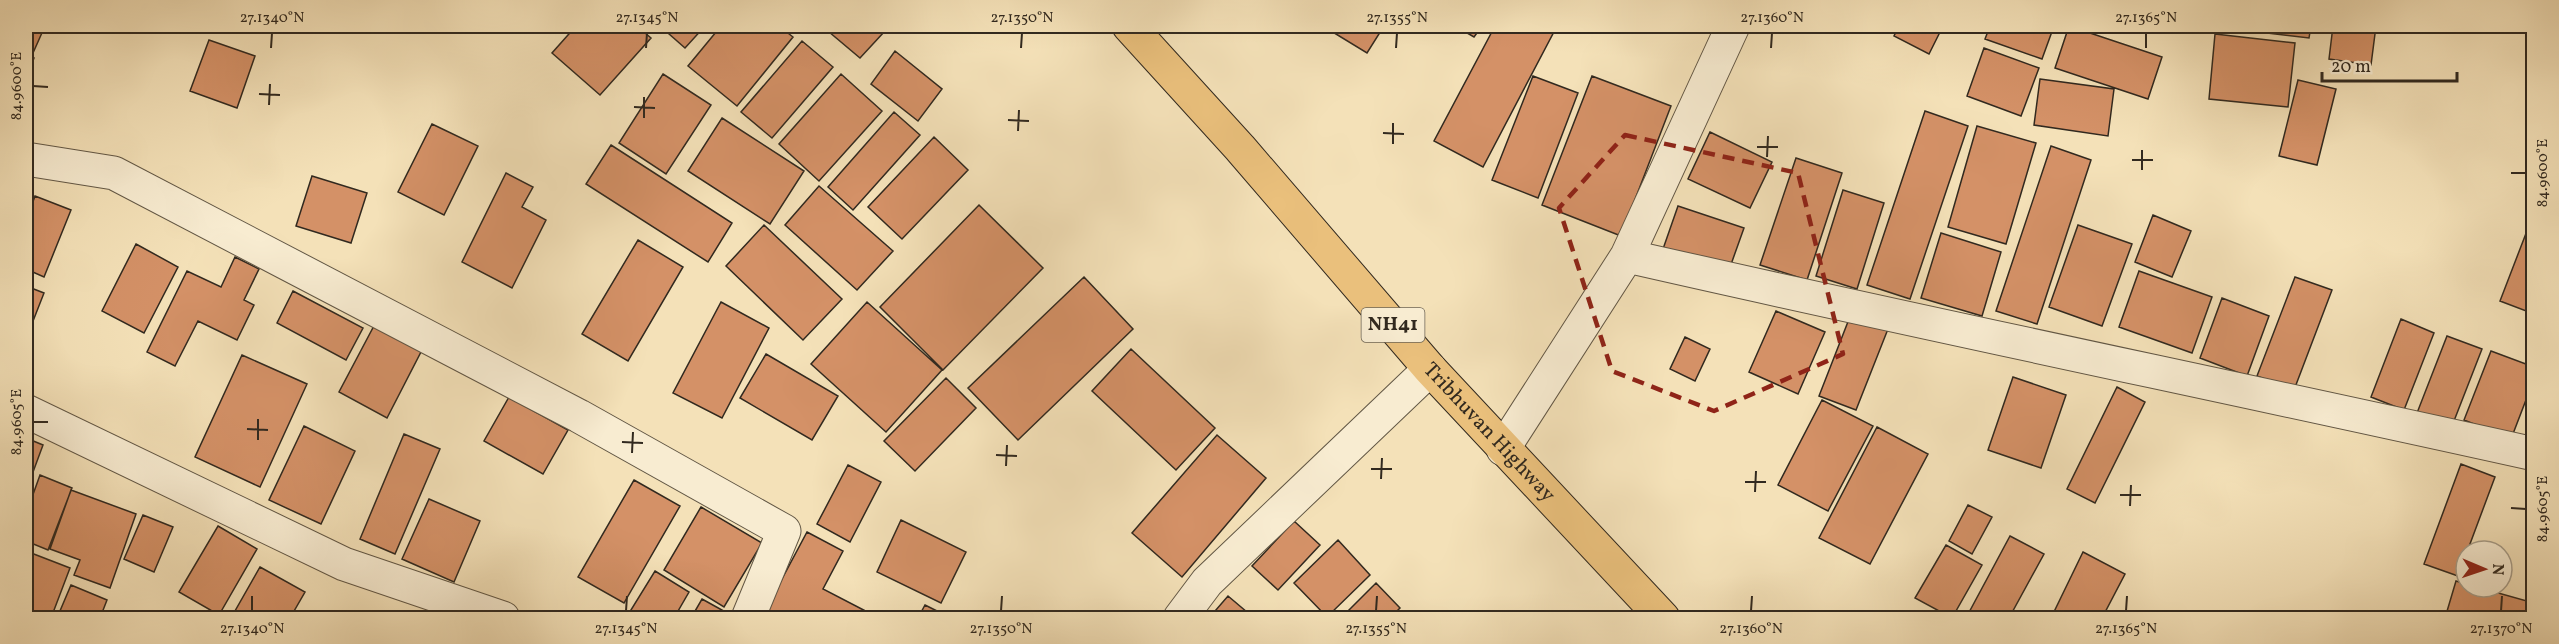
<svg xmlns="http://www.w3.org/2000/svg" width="2559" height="644" font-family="Vollkorn,serif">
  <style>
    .building { fill: #d49167; stroke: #31291f; stroke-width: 1.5 }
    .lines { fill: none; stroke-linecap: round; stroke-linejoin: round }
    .minor-casing { stroke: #625745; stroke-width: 35 }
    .trunk-casing { stroke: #31291f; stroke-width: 35 }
    .minor { stroke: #f8ecd1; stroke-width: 33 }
    .trunk { stroke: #eac07c; stroke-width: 33 }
    .marked { fill: none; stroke: #8f2418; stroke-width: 4.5; stroke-dasharray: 12 8; stroke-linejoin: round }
    .ticks { fill: none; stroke: #31291f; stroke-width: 2 }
    .labels { text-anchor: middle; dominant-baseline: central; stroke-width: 5; stroke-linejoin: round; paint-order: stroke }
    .shield { fill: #f8ecd1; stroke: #6d6454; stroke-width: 1.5 }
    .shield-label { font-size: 20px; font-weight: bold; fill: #31291f }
    .street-label { font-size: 21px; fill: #31291f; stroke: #f8ecd1 }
    .neatline { fill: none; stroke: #31291f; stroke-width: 2 }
    .ticks-label { font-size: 15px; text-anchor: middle; fill: #31291f }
  </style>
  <rect width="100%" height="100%" fill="#f4e1b8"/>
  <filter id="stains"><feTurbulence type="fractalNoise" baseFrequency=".00333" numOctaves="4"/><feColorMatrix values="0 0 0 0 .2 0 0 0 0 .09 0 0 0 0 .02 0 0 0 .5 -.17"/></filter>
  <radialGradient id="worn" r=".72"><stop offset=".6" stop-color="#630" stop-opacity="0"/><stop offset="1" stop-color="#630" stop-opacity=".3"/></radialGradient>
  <path class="building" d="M 26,26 L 45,26 L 33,53 L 26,49 Z
    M 576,26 L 637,26 L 651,38 L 600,95 L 552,53 Z
    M 660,26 L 705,26 L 685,48 Z
    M 721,26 L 779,26 L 793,37 L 737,106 L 688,66 Z
    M 822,26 L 877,26 L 884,32 L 860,58 Z
    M 1335,26 L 1384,26 L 1367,53 L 1331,31 Z
    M 1455,26 L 1482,26 L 1474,37 Z
    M 1495,26 L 1557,26 L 1483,167 L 1434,141 Z
    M 1899,26 L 1943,26 L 1929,54 L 1894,36 Z
    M 1990,26 L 2054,26 L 2042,59 L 1985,39 Z
    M 2069,26 L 2162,57 L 2148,99 L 2055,68 Z
    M 2208,26 L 2311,26 L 2309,38 Z
    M 2333,26 L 2376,26 L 2371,65 L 2329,59 Z
    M 2215,34 L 2295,43 L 2288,107 L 2209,99 Z
    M 209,40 L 255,56 L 237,108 L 190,91 Z
    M 802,41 L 833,67 L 772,138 L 741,112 Z
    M 1984,48 L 2039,68 L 2021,116 L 1967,96 Z
    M 895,51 L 942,89 L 918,121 L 871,84 Z
    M 26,55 L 34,58 L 26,80 Z
    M 663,74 L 711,105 L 666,174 L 619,143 Z
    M 841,74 L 882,111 L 819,181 L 779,144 Z
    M 1533,76 L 1578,93 L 1538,198 L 1492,180 Z
    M 1592,76 L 1671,106 L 1621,236 L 1542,205 Z
    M 2040,79 L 2114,89 L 2108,136 L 2034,125 Z
    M 2298,80 L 2336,89 L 2317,165 L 2279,156 Z
    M 1925,111 L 1968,126 L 1910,299 L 1867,285 Z
    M 894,112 L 920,135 L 853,210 L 828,187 Z
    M 722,118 L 804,171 L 770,224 L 688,171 Z
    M 432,124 L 478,146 L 444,215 L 398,192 Z
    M 1977,126 L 2036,143 L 2006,244 L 1948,227 Z
    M 1710,132 L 1772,162 L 1750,208 L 1688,179 Z
    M 934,137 L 968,170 L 902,239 L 868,207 Z
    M 611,145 L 732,223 L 708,262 L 586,184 Z
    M 2051,146 L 2091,160 L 2037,324 L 1996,311 Z
    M 1796,158 L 1842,173 L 1807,280 L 1760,265 Z
    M 506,173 L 533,187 L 522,207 L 546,220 L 512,288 L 462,262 Z
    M 312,176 L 367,193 L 351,243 L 296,226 Z
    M 819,186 L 893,251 L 857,290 L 785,225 Z
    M 1843,190 L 1884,203 L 1857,289 L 1816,276 Z
    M 35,196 L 71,210 L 44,277 L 26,269 L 26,221 Z
    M 979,205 L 1043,268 L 943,370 L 880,307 Z
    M 1678,206 L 1744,228 L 1729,270 L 1663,249 Z
    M 2153,215 L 2191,231 L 2172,277 L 2135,262 Z
    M 2530,223 L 2534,225 L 2534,314 L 2500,301 Z
    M 764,225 L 842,299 L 803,340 L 726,266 Z
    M 2078,225 L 2132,244 L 2102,326 L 2049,307 Z
    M 1941,233 L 2001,252 L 1982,316 L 1921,298 Z
    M 638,240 L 683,267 L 628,361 L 582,334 Z
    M 136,244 L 178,267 L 144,333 L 102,311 Z
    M 235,257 L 259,269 L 244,300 L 254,305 L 237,340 L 198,321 L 175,366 L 147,352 L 187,271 L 221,287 Z
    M 2139,271 L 2212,297 L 2192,353 L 2119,327 Z
    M 1084,277 L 1133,329 L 1018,440 L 968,388 Z
    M 2295,277 L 2332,290 L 2294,390 L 2257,376 Z
    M 26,286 L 44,293 L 26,339 Z
    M 293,291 L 363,328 L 346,360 L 277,323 Z
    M 2222,298 L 2269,316 L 2247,376 L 2200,358 Z
    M 721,302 L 769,328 L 722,418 L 673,393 Z
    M 867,302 L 942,370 L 886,432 L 811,364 Z
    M 1776,311 L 1825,332 L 1798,394 L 1749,372 Z
    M 1851,314 L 1888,329 L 1856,410 L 1819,396 Z
    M 2401,319 L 2434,333 L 2404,410 L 2371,397 Z
    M 376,322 L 423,348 L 387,418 L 339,392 Z
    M 2447,336 L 2482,349 L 2452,426 L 2417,413 Z
    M 1685,337 L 1710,349 L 1695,381 L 1670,369 Z
    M 1131,349 L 1215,428 L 1176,470 L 1092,391 Z
    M 2491,351 L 2534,367 L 2534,379 L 2511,439 L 2464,420 Z
    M 766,354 L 838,396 L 812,440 L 740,398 Z
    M 242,355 L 307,384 L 260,487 L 195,457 Z
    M 2013,377 L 2066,395 L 2041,468 L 1988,450 Z
    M 946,378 L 976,408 L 915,471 L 884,441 Z
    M 2117,387 L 2145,402 L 2095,503 L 2067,489 Z
    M 509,397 L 568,430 L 543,474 L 484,441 Z
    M 1822,400 L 1873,426 L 1828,511 L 1778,485 Z
    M 304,426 L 355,451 L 321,524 L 269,500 Z
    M 1877,427 L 1928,454 L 1870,564 L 1819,538 Z
    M 404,434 L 440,449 L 395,554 L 360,539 Z
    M 1217,435 L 1266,478 L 1182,577 L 1132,533 Z
    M 26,438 L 43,445 L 26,491 Z
    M 2461,464 L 2495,477 L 2458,576 L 2424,564 Z
    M 848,465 L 881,482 L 850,542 L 817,524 Z
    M 40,475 L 72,488 L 48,550 L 26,541 L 26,514 Z
    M 634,480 L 680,506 L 624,603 L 578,577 Z
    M 71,490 L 136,514 L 110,588 L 74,575 L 80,560 L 50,549 Z
    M 429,499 L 480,521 L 454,582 L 402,559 Z
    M 1968,505 L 1992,517 L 1972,554 L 1949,541 Z
    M 701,507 L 762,543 L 724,607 L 664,570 Z
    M 143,515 L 173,527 L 154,572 L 124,559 Z
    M 901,520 L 966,552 L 941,603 L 877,572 Z
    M 1294,521 L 1320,545 L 1278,590 L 1252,566 Z
    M 218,526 L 257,549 L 219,615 L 179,592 Z
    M 807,532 L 843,551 L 823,589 L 879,618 L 784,618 L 766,609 Z
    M 2010,536 L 2044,554 L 2009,618 L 1966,618 Z
    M 1338,540 L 1370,575 L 1327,617 L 1294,583 Z
    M 1946,545 L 1982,565 L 1952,618 L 1915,598 Z
    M 26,551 L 70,568 L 51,618 L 26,618 Z
    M 2083,552 L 2125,574 L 2102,618 L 2051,618 Z
    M 260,567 L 305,592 L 290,618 L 231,618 Z
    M 655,571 L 689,592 L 674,618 L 626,618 Z
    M 2456,581 L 2466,584 L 2466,587 L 2477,587 L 2534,603 L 2534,618 L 2445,618 Z
    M 1376,583 L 1400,608 L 1390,618 L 1341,618 Z
    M 71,585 L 107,600 L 100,618 L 57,618 Z
    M 1228,596 L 1254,618 L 1209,618 Z
    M 702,599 L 731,615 L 729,618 L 691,618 Z
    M 925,605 L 951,618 L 918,618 Z"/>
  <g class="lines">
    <defs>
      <path id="minor" d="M 26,159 L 114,173 L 579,416 L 784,531 L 748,618
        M 1627,256 C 1929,325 2232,387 2534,454
        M 26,411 L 344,564 L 503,618
        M 1503,449 L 1627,256 L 1733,26
        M 1180,618 L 1207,582 L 1430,369"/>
      <g id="trunk">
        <path id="s1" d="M 1129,26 L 1240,148 L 1430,369 L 1663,618"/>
      </g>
    </defs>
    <use href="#minor" class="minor-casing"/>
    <use href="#trunk" class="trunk-casing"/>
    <use href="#minor" class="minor"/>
    <use href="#trunk" class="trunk"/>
  </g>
  <path class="marked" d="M 1625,135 L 1798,173 L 1843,354 L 1714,411 L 1612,371 L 1559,208 Z"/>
  <path class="ticks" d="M 271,48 L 272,33M 646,48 L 647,33M 1021,48 L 1022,33M 1396,48 L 1397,33M 1771,48 L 1772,33M 2146,48 L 2146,33M 33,86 L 48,87M 259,94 L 280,95M 269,105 L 270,84M 634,107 L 655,108M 644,118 L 644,97M 1008,120 L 1029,121M 1018,131 L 1019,110M 1383,133 L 1404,134M 1393,144 L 1393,123M 1757,147 L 1778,147M 1767,157 L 1768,136M 2132,160 L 2153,160M 2142,170 L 2142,150M 2511,173 L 2526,173M 33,422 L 48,422M 247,429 L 268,430M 258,440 L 258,419M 622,442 L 643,443M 632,453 L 633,432M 996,455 L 1017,456M 1006,466 L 1007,445M 1371,469 L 1392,469M 1381,479 L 1382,458M 1745,482 L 1766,482M 1755,492 L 1756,471M 2120,495 L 2141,495M 2130,506 L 2131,485M 2511,508 L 2526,509M 252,611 L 252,596M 626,611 L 627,596M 1001,611 L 1002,596M 1376,611 L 1377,596M 1751,611 L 1752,596M 2126,611 L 2127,596M 2501,611 L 2502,596"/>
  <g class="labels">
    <rect class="shield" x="1361.5" y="308" width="63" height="34" rx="4.5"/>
    <g class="shield-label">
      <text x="1393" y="325">NH41</text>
    </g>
    <g class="street-label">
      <text stroke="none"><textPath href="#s1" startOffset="543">Tribhuvan Highway</textPath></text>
    </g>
  </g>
  <rect width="2559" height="644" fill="none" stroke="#f4e1b8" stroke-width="66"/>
  <g transform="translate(2484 569) rotate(92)"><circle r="28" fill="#f8ecd1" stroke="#a89e8a" stroke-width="1.5"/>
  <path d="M0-4.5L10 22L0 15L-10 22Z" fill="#8f2418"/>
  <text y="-9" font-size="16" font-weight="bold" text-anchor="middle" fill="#31291f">N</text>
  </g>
  <path d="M2322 72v9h135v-9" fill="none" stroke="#31291f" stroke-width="3"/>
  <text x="2331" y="72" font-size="18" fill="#31291f" stroke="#f8ecd1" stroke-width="4.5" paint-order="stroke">20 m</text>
  <rect x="33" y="33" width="2493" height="578" class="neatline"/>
  <g class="ticks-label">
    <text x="272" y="22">27.1340°N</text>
    <text x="647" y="22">27.1345°N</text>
    <text x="1022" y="22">27.1350°N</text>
    <text x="1397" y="22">27.1355°N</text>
    <text x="1772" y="22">27.1360°N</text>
    <text x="2146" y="22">27.1365°N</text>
    <text transform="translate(16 86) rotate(-90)" y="5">84.9600°E</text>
    <text transform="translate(2542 173) rotate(-90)" y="5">84.9600°E</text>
    <text transform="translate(16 422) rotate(-90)" y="5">84.9605°E</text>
    <text transform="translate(2542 509) rotate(-90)" y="5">84.9605°E</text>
    <text x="252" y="633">27.1340°N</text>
    <text x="626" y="633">27.1345°N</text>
    <text x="1001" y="633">27.1350°N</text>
    <text x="1376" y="633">27.1355°N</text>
    <text x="1751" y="633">27.1360°N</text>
    <text x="2126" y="633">27.1365°N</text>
    <text x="2501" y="633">27.1370°N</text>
  </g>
  <rect width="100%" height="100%" filter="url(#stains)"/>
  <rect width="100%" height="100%" fill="url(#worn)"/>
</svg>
